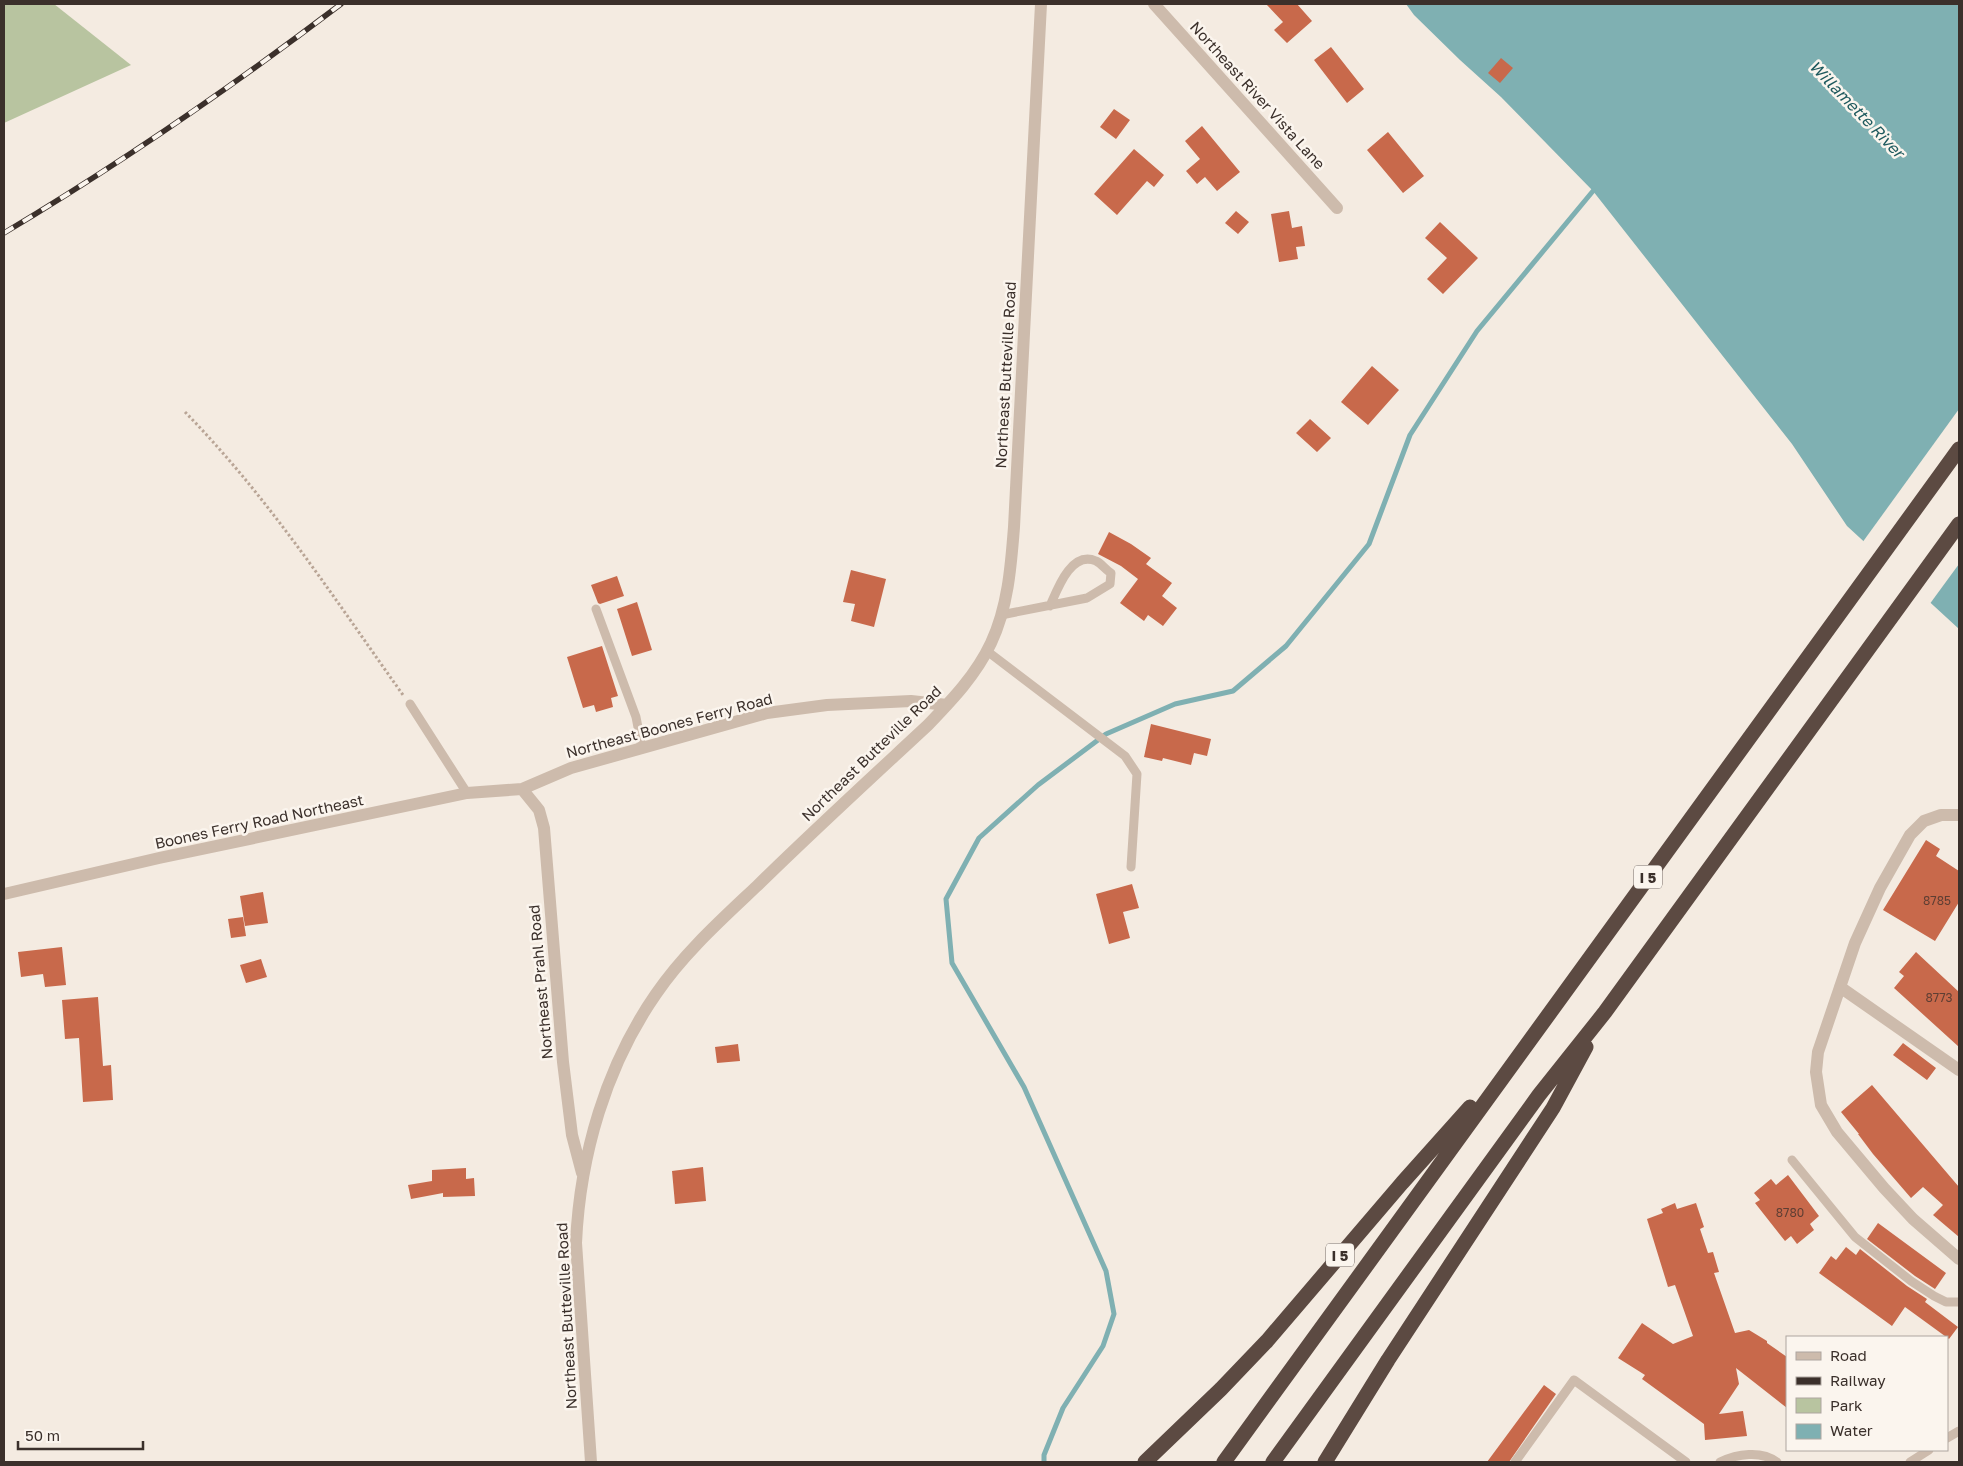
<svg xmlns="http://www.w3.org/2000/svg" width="1963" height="1466" font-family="'Golos Text',sans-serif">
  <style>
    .green { fill: #b8c4a0 }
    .water { fill: #7fb0b2 }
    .pier { fill: #f4ebe1 }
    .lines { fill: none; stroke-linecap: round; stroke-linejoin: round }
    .stream { stroke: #7fb0b2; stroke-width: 5 }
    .building { fill: #c8694b }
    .path { stroke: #b9a596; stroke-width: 3; stroke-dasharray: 2.5 2.5; stroke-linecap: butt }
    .service { stroke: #cdbbac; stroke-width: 9 }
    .minor { stroke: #cdbbac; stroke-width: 12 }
    .tertiary { stroke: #cdbbac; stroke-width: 12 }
    .motorway { stroke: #5c4a42; stroke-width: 15 }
    .rail-casing { stroke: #3b302b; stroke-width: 5.5 }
    .rail { stroke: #fbf5ee; stroke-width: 4; stroke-dasharray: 11; stroke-linecap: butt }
    .labels { text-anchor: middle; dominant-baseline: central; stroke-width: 5; stroke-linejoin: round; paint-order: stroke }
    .number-label { font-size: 12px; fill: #5e3e33 }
    .shield { fill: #fbf5ee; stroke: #756b66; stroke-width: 1 }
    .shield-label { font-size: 14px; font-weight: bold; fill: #3b302b }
    .street-label { font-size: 15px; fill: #3b302b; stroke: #fbf5ee }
    .water-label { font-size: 16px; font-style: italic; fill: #1f5a5e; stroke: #fbf5ee }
  </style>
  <rect width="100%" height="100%" fill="#f4ebe1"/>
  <path class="green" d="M 4,4 L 54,4 L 131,65 L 4,123 Z"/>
  <path class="water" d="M 1406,4 L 1959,4 L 1959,629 L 1847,526 L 1792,444 L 1593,191 L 1501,97 L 1460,60 L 1414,15 Z"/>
  <path class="pier" d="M 1959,409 L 1959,564 L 1929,605 L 1862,543 Z"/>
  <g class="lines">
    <path class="stream" d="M 1044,1462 L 1044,1455 L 1063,1408 L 1103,1346 L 1114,1314 L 1106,1271 L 1024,1087 L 952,963 L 946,899 L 979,838 L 1038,785 L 1106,734 L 1175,704 L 1233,691 L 1286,646 L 1369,544 L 1410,435 L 1477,331 L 1593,191"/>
  </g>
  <path class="building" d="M 1266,4 L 1297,4 L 1312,21 L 1287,43 L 1274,30 L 1283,22 Z
    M 1331,47 L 1364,89 L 1347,103 L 1314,60 Z
    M 1501,58 L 1513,68 L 1500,83 L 1488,73 Z
    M 1114,109 L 1130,120 L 1116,139 L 1100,127 Z
    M 1202,126 L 1240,172 L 1217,191 L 1205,177 L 1197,184 L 1186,171 L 1200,159 L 1185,141 Z
    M 1388,132 L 1424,176 L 1403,193 L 1367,150 Z
    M 1134,149 L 1164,175 L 1154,187 L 1147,181 L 1117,215 L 1094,194 Z
    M 1236,211 L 1249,222 L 1238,234 L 1225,223 Z
    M 1289,211 L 1292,228 L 1302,226 L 1305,246 L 1296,247 L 1298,259 L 1279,262 L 1271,214 Z
    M 1440,222 L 1478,258 L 1443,294 L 1427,279 L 1447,258 L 1425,238 Z
    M 1372,366 L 1399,390 L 1368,425 L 1341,402 Z
    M 1310,419 L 1331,438 L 1317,452 L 1296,433 Z
    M 1109,532 L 1131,544 L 1151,558 L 1146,564 L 1172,583 L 1162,596 L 1177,608 L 1163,626 L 1148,615 L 1144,621 L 1120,603 L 1138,579 L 1121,566 L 1098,554 Z
    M 851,570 L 886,579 L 874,627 L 851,621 L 855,604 L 843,602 Z
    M 617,576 L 624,596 L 600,604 L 598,603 L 591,585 Z
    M 637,602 L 652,650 L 632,656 L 617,609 Z
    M 602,646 L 618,696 L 611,698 L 613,707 L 596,712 L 594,705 L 583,708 L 567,657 Z
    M 1151,724 L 1211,739 L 1207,756 L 1194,753 L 1191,765 L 1163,758 L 1162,761 L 1144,757 Z
    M 1926,840 L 1940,849 L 1936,856 L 1959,871 L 1959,902 L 1935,941 L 1883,910 Z
    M 1132,884 L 1139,908 L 1123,912 L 1130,938 L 1109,944 L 1096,894 Z
    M 263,892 L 268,923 L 245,926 L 240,896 Z
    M 243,917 L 246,936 L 231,938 L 228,919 Z
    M 62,947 L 66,985 L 45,987 L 43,974 L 21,977 L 18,952 Z
    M 1916,952 L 1959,992 L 1959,1047 L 1894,988 L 1904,976 L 1899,972 Z
    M 261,959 L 267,977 L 246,983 L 240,965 Z
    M 98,997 L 103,1066 L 111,1065 L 113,1100 L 83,1102 L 79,1038 L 65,1039 L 62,1000 Z
    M 1903,1043 L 1936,1068 L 1927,1080 L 1893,1055 Z
    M 738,1044 L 740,1061 L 717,1063 L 715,1047 Z
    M 1872,1085 L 1959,1187 L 1959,1237 L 1933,1215 L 1943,1205 L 1923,1187 L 1911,1198 L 1873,1154 L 1858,1134 L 1859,1134 L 1841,1112 Z
    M 703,1167 L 706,1201 L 675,1204 L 672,1171 Z
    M 466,1168 L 466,1179 L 474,1178 L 475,1196 L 443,1197 L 443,1193 L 411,1199 L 408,1185 L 432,1181 L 432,1170 Z
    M 1788,1175 L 1819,1216 L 1810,1224 L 1814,1230 L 1797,1244 L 1791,1236 L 1785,1241 L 1755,1203 L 1760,1200 L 1754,1193 L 1771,1179 L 1776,1185 Z
    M 1675,1203 L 1677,1209 L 1696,1203 L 1704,1227 L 1700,1229 L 1708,1253 L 1713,1252 L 1719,1272 L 1714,1273 L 1735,1333 L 1749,1330 L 1767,1341 L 1767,1343 L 1787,1357 L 1787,1408 L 1736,1368 L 1739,1384 L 1719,1414 L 1743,1411 L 1747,1436 L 1705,1440 L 1704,1424 L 1642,1379 L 1645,1375 L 1618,1358 L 1642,1323 L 1673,1344 L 1693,1336 L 1675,1285 L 1668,1287 L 1647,1219 L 1663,1213 L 1661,1209 Z
    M 1878,1223 L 1946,1273 L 1935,1289 L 1915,1276 L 1867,1239 Z
    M 1846,1247 L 1856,1255 L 1860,1249 L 1907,1286 L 1927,1299 L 1925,1302 L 1958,1327 L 1949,1339 L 1905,1307 L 1892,1326 L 1819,1273 L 1831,1256 L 1836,1260 Z
    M 1544,1385 L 1556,1394 L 1509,1462 L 1487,1462 Z"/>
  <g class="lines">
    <path class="path" d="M 185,412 C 269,498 334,598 403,695"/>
    <path class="service" d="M 596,609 L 636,717 L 642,748
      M 1001,615 L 1087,598 L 1110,584 L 1111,573 C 1106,570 1101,563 1096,561 C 1071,550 1057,590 1050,606
      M 987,651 L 1125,756 L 1137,774 L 1131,867
      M 410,704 L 467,793
      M 1792,1160 L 1855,1237 L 1911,1281 L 1934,1296 L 1946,1302 L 1959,1302
      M 1947,1438 L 1959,1431
      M 1515,1462 L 1574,1380 L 1686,1462
      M 1720,1462 C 1737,1454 1761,1450 1777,1462
      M 1910,1462 L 1929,1450"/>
    <path class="minor" d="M 1154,4 L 1337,208
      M 1959,815 L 1941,815 L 1924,821 L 1910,835 L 1880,888 L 1855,943 L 1818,1052 L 1816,1072 L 1821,1105 L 1837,1132 L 1884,1188 L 1913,1219 L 1959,1259
      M 1840,987 L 1959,1070"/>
    <path class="tertiary" d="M 522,789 L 539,810 L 544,828 L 563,1062 L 572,1135 L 582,1173
      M 4,894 L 159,858 L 467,793 L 522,789 L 571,768 L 767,713 L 827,705 L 911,701 L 947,705
      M 591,1462 L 576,1243 C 580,1155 606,1066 656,994 C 684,953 722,919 757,886 C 813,831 871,778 928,725 C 952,700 976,675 991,643 C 1008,607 1011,566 1014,527 L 1041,4"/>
    <path class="motorway" d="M 1145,1462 L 1221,1389 L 1267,1341 L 1402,1183 L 1470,1107
      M 1224,1462 L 1959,449
      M 1273,1462 L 1539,1095 L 1605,1012 L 1959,524
      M 1325,1462 L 1388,1360 L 1553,1108 L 1586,1047"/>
    <defs>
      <path id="rail" d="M 4,233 C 121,163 233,86 341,4"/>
    </defs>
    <use href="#rail" class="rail-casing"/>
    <use href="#rail" class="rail"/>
  </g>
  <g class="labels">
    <g class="number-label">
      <text x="1937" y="900">8785</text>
      <text x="1939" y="997">8773</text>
      <text x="1790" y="1212">8780</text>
    </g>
    <g class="shield">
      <rect x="1634" y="865.5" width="28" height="23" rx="4"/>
      <rect x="1326" y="1243.5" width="28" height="23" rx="4"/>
    </g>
    <g class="shield-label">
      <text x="1648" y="877">I 5</text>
      <text x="1340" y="1255">I 5</text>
    </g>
    <g class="street-label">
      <text transform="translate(1258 95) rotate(48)">Northeast River Vista Lane</text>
      <text transform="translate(1005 375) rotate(-87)">Northeast Butteville Road</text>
      <text transform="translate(669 725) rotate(-15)">Northeast Boones Ferry Road</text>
      <text transform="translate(871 753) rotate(-44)">Northeast Butteville Road</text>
      <text transform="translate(259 821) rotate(-12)">Boones Ferry Road Northeast</text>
      <text transform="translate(540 982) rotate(-95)">Northeast Prahl Road</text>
      <text transform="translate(566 1316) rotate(-93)">Northeast Butteville Road</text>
    </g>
    <g class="water-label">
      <text transform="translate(1857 109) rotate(46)">Willamette River</text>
    </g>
  </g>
  <rect width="1963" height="1466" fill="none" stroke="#3b302b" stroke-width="10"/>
  <rect x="1786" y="1336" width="162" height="115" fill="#fbf5ee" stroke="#aea6a0"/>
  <rect x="1796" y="1352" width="25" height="8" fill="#cdbbac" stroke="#aea6a0"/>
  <text x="1830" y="1361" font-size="15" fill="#3b302b">Road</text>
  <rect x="1796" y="1377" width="25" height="8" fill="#3b302b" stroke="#aea6a0"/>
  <text x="1830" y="1386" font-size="15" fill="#3b302b">Railway</text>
  <rect x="1796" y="1398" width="25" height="15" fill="#b8c4a0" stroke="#aea6a0"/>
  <text x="1830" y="1411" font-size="15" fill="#3b302b">Park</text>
  <rect x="1796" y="1424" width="25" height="15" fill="#7fb0b2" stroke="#aea6a0"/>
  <text x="1830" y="1436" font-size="15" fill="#3b302b">Water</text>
  <path d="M18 1441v8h125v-8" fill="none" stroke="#3b302b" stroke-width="2.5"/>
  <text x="25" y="1441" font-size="15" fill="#3b302b" stroke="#fbf5ee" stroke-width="4" paint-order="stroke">50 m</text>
</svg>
